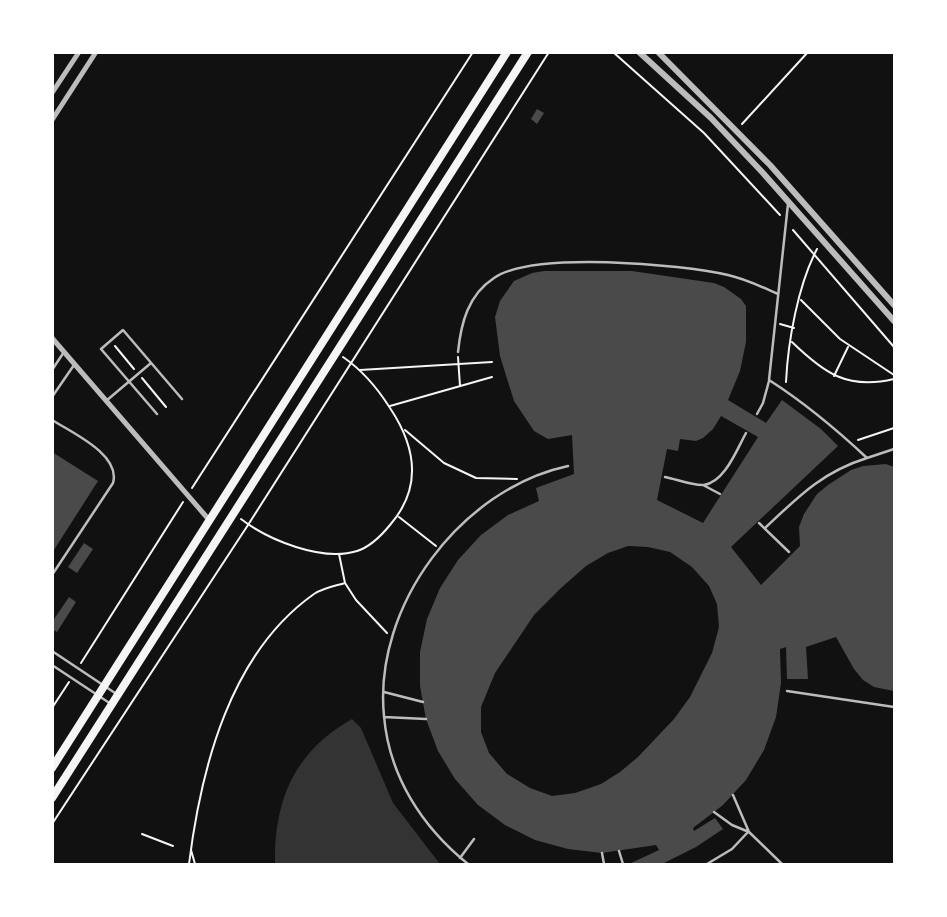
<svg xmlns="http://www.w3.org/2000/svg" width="947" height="917" font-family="Ubuntu,sans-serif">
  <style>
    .water { fill: #333 }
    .building { fill: #4a4a4a; fill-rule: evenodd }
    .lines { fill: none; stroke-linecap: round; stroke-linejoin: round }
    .path { stroke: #f5f5f5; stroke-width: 2 }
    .service { stroke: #bcbcbc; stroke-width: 2.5 }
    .minor { stroke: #bcbcbc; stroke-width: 5 }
    .tertiary { stroke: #bcbcbc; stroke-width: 6 }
    .primary { stroke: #f5f5f5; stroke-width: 8 }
  </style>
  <rect width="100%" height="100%" fill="#111"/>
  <path class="water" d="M 352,719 L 361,728 L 393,803 L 440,864 L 275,864 C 274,800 294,752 352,719 Z"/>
  <path class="building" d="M 537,109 L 544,113 L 537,124 L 531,119 Z
    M 544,271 L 632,271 L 714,283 L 724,287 L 741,299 L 746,306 L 746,342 L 740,371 L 728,400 L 766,423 L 782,400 L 821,429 L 838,446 L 731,547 L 761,585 L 800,546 L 799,527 L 804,514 L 817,494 L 828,485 L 851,470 L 863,466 L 886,464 L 894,467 L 894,691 L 874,687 L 863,680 L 854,669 L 836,637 L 806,647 L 808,679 L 787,679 L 786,647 L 780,649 L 781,683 L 776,717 L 764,750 L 746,780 L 723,805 L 693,828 L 694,831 L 715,818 L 723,829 L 696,847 L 662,864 L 629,864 L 659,850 L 656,845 L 602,853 L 568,849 L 535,840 L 505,825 L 478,805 L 455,779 L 438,751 L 426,719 L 420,686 L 420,652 L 427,619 L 440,588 L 458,560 L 481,535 L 508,515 L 539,501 L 536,488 L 574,474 L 572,435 L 548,439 L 534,431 L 514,401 L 500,356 L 495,317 L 500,301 L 514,281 L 532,273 ZM 721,416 L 758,437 L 703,523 L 657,500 L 667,449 L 678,451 L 680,439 L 696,441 L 703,438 L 713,429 ZM 628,546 L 648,547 L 670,552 L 692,567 L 709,586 L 717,604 L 719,627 L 712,653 L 690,697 L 674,719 L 638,757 L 620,772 L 601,784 L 575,793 L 552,796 L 530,788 L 507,774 L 489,753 L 481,732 L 481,707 L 495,673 L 534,615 L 561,588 L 586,566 L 608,553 Z
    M 52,452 L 98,481 L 52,553 Z
    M 84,543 L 93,549 L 77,573 L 68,567 Z
    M 69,597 L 76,602 L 57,632 L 52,629 L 52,622 Z"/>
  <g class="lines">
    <path class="path" d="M 613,52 L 704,133 L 780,215
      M 742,124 L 808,52
      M 793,230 L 894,347
      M 801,300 L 840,339 L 894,375
      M 780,324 L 794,328
      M 792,342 C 824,373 847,390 894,379
      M 115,346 L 134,369
      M 458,357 L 460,386
      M 360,370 L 492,362
      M 834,376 L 848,347
      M 142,378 L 166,407
      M 786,382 C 788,341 798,285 817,249
      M 390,406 L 492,377
      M 405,430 L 444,463 L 476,478 L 517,479
      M 858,440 L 894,428
      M 192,488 L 473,52
      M 399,517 L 436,546
      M 241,519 C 268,540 322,562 357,551 C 370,547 381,536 390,525 C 423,487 416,447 390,408 C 378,389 362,370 343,357
      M 339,554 L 345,583 L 356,600 L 387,633
      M 81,663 L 183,502
      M 52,708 L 69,682
      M 52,824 L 248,525 L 549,52
      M 142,834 L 173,846
      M 191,850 L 195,864
      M 189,864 C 201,768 230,653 314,594 C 323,588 335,586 345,583"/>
    <path class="service" d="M 788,204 L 769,380 C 805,403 836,429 867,458 L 894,449
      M 458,352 C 461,323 468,295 494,278 C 533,251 680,264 728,275 C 746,279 762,287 778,294
      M 52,370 L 64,352
      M 52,397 L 74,365
      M 106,401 L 151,363
      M 157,414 L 101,349 L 123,330 L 182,399
      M 757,414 L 763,403 L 769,381
      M 52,420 C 73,433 121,455 113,483 L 52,575
      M 665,477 C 676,479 693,486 704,485 C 725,482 737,449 746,433
      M 703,485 L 720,494
      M 759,523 L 789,552
      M 765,528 C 798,497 822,472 867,458
      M 52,651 L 115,693
      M 52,665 L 111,704
      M 787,691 L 894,707
      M 384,692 L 423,702
      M 384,717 L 426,719
      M 733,795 L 749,832 L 782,864
      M 714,812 L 732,825 L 749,832
      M 619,851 L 623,864
      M 602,853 L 604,864
      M 460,858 L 474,839
      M 468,864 C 422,827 389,776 384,716 C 373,606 461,489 568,466
      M 707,864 L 732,849 L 748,832"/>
    <path class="minor" d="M 52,93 L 79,52
      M 52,120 L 96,52
      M 52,338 L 210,521"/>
    <path class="tertiary" d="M 639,52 L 711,118 L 763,173 L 894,321
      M 658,52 L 770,165 L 894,305"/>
    <path class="primary" d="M 52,768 L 507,52
      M 52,798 L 528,52"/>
  </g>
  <rect width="947" height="917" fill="none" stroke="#ffffff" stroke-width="108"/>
</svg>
